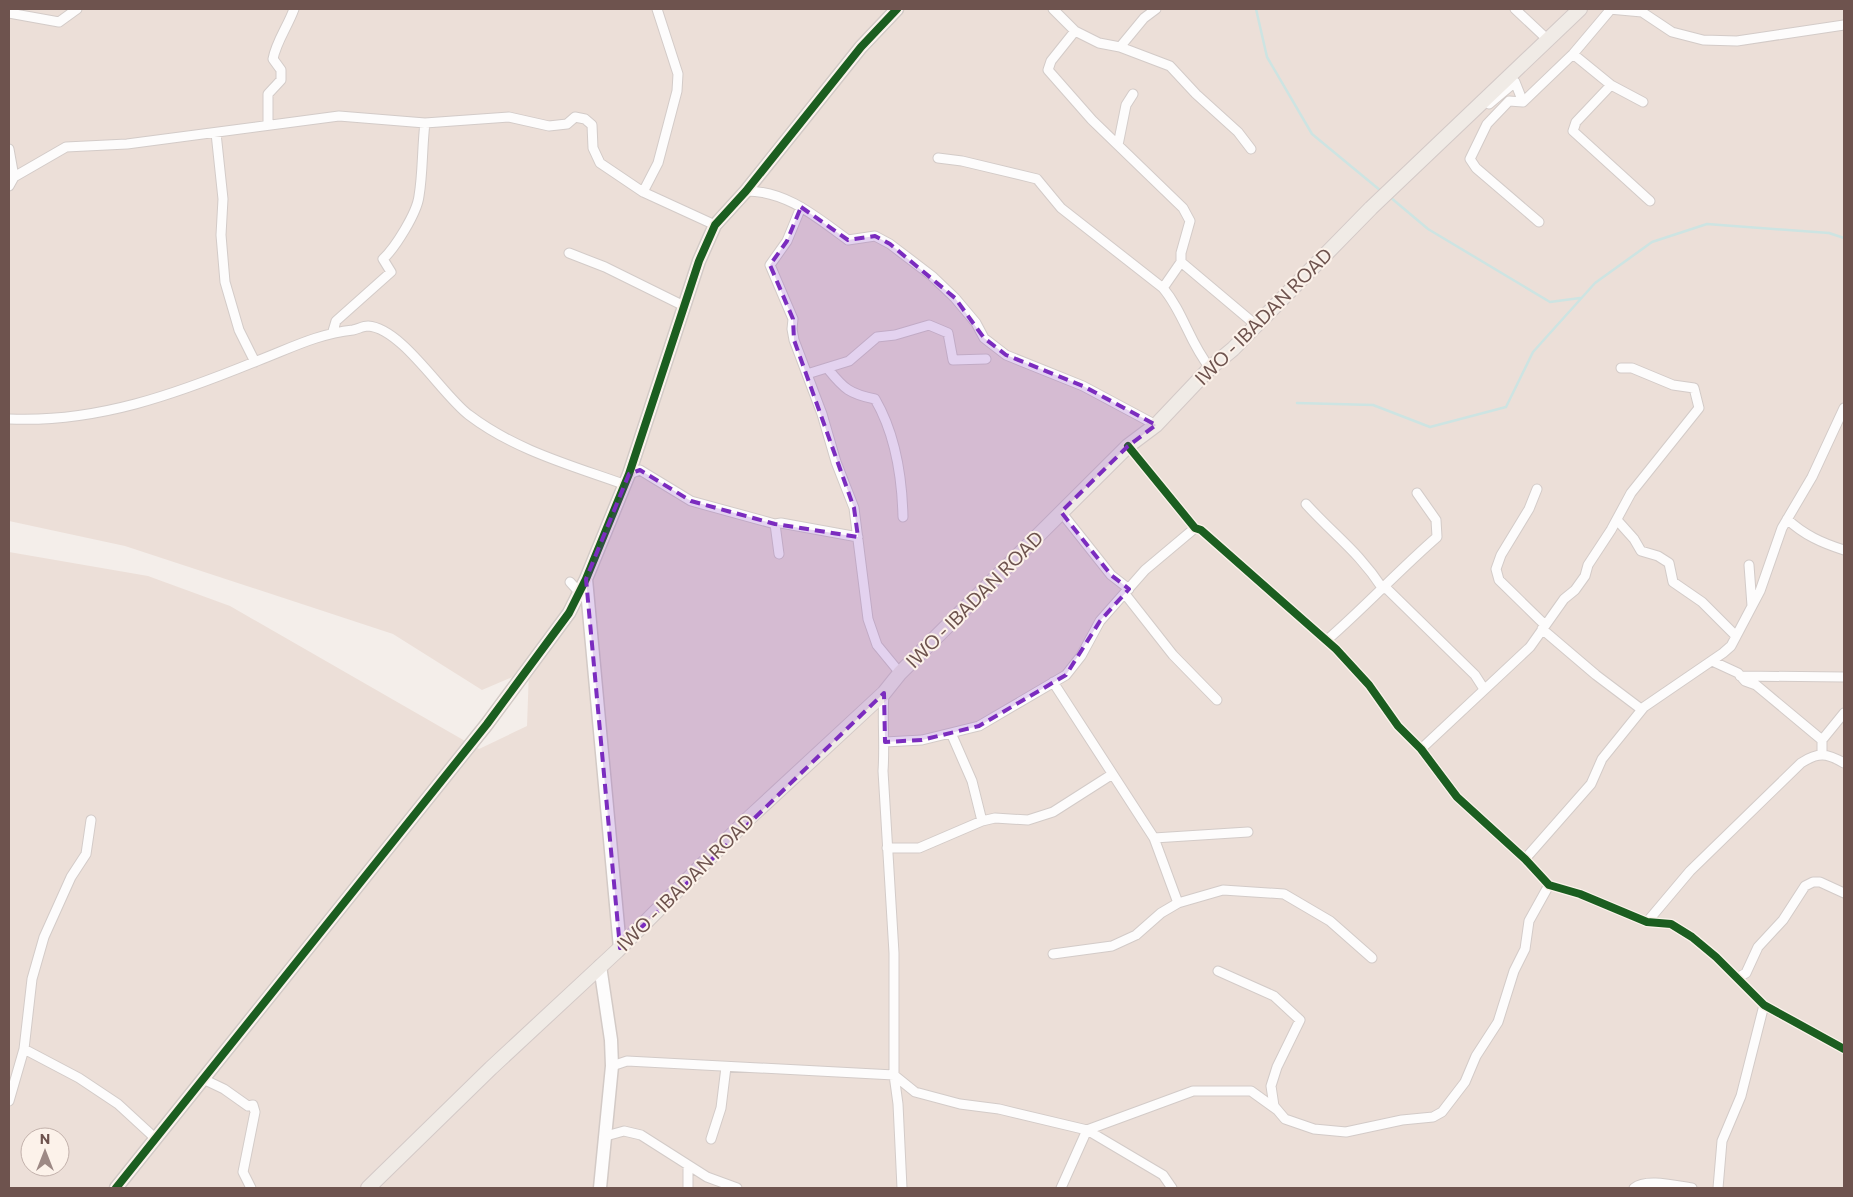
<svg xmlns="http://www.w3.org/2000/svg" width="1853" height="1197" font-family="Commissioner,sans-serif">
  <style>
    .residential { fill: #ecdfd8; fill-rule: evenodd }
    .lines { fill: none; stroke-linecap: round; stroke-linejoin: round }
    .stream { stroke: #cde4e2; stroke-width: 2.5 }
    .street-casing { stroke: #d3cbc8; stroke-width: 11 }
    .secondary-casing { stroke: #d3cac6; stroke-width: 15 }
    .primary-casing { stroke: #d3c9c7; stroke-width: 16 }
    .street { stroke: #fdfcfc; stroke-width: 9 }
    .secondary { stroke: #fdfcfc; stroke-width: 12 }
    .primary { stroke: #f0ebe6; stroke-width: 14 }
    .cycleway-casing { stroke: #fcf2ea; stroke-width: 11 }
    .cycleway { stroke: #1b5e20; stroke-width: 8 }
    .marked { fill: #7b2cbf; fill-opacity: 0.2; stroke: #7b2cbf; stroke-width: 4; stroke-dasharray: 10 6; stroke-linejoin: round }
    .labels { text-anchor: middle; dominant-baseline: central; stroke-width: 4; stroke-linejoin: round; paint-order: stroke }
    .street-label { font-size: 19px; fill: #6e534e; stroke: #fcf2ea }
  </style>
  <rect width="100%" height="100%" fill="#f4eeea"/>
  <path class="residential" d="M 9,9 L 1844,9 L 1844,1188 L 9,1188 L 9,552 L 148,576 L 230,606 L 479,749 L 527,726 L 529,670 L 482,690 L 393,634 L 125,546 L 9,521 ZM 30,1137 L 60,1137 L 60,1167 L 30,1167 Z"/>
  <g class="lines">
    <path class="stream" d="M 1256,9 L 1267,57 L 1312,134 L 1381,191
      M 1390,197 L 1428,229 L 1550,302 L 1580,298
      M 1297,403 L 1373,405 L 1430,427 L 1506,407 L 1533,352 L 1595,283 L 1652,242 L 1707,224 L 1829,233 L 1844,238"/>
    <defs>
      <path id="street" d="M 1053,9 L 1075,31 L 1099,43 L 1120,47 L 1170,66 L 1196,94 L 1238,132 L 1251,149
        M 1515,9 L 1547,39
        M 1609,9 L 1642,12 L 1672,32 L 1703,40 L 1737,41 L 1844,25
        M 9,13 L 59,22 L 77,9
        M 1075,31 L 1051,61 L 1048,70 L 1092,120 L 1183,208 L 1190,221 L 1181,253 L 1181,262 L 1257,326
        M 1120,47 L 1144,18 L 1156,9
        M 1573,54 L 1611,85 L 1643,102
        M 1611,85 L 1576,122 L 1573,131 L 1650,201
        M 1523,102 L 1573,54 L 1611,9
        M 1489,104 L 1515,82 L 1523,102 L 1509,101 L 1487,124 L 1470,159 L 1476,168 L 1539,222
        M 268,125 L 268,94 L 281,80 L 281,70 L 273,59 C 276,42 288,26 294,9
        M 216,133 L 223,199 L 221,235 L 225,282 L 239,330 L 255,362
        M 1118,145 L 1126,105 L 1133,94
        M 9,149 L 14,177 L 66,147 L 127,144 L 339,116 L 425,123 L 509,117 L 549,126 L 567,124 L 575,117 L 585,119 L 592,125 L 593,148 L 600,163 L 643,192 L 715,225
        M 938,158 L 962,161 L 1037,179 L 1061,208 L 1163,288 C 1184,313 1189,342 1210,368
        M 9,186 L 14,177
        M 746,191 C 787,191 816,217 848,240 L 875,236 L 890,244 L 932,276 L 955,298 L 976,323 L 984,338 L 1006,355 L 1083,386 L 1156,425
        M 643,192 L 658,163 L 677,91 L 678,74 L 657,9
        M 801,207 L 787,241 L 770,265 L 793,319 L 792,329 L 794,340 L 822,414 L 836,462 L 854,508 L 868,619 L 877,645 L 900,673
        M 569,253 L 605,267 L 684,306
        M 1163,288 L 1181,262
        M 333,331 L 336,321 L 391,272 L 383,259 C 395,248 417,213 419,196 C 423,172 422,147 425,123
        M 828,369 C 844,389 850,394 875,399 C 896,435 902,476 903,517
        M 807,374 L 849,361 L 877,337 L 895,335 L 929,325 L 948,333 L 953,360 L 986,359
        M 9,419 C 97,423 176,394 257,361 C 291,348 317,334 353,330 C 358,329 363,326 368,326 C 402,328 443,396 469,415 C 515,450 570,465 623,484
        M 1128,446 L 1195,528 L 1201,530 L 1336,649 L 1369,685 L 1398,726 L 1421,749 L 1457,797 L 1525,859 L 1549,885 L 1580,894 L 1647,922 L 1671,924 L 1692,937 L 1716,957 L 1764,1005 L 1844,1049
        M 629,474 L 640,470 L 691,501 L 775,524 L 781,523 L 858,537
        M 1537,489 L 1529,509 L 1501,555 L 1496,569 L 1499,580 L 1545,625
        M 1306,504 C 1334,535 1359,552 1383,589
        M 1061,512 L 1111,575 L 1129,589
        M 1787,519 C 1804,535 1822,543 1844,550
        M 1617,520 L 1634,539 L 1641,551 L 1658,556 L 1669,563 L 1673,582 L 1702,602 L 1736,636
        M 775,524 L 779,554
        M 1749,565 L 1752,606
        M 570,582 L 579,592
        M 1385,587 L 1475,675 L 1484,689
        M 1125,594 L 1173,655 L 1217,700
        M 1542,629 L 1596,675 L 1641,709
        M 1327,640 C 1365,607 1399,570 1437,537 L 1436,520 L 1417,493
        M 1712,661 L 1738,673 L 1745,681 L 1756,685 L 1822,740 L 1822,754
        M 1740,676 L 1844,677
        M 1053,682 L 1154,838 L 1178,903
        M 884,693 C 882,719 885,744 883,771 L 894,953 L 894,1075 L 898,1104 L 902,1188
        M 951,733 L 972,781 L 982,821
        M 1822,740 L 1844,713
        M 885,742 L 922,740 L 979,726 L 1066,675 L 1081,656 L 1100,621 L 1145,570 L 1195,528
        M 1421,749 L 1530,647 L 1564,599 L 1575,590 L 1585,576 L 1588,565 L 1611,530 L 1631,493 L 1699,408 L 1694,388 L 1673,385 L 1632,368 L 1621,368
        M 1154,838 L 1248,832
        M 887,848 L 919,848 L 982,821 L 995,818 L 1028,820 L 1053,812 L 1111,775
        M 1525,859 L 1591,784 L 1602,759 L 1644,707 L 1723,653 L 1731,646 L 1760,591 L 1782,528 L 1812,477 L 1844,408
        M 1647,922 L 1690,871 L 1801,763 C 1818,752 1827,753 1844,763
        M 1053,954 L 1112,946 L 1136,935 L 1161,913 L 1178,903 L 1223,890 L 1284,894 L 1330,921 L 1372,958
        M 1218,971 L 1274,996 L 1300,1020 L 1277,1067 L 1271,1086 L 1274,1106 L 1285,1119 L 1314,1129 L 1346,1132 L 1402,1120 L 1433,1117 L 1442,1112 L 1465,1082 L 1476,1056 L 1498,1022 L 1514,971 L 1525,949 L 1529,921 L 1549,885
        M 1737,978 L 1746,973 L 1758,947 L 1783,920 L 1805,886 L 1813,882 L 1820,882 L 1844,893
        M 24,1049 L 79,1078 L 118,1104 L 155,1138
        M 612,1066 L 627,1061 L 894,1075 L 915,1092 L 960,1104 L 999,1109 L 1087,1130 L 1163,1175 L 1172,1188
        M 203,1079 L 224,1089 L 248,1106 L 253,1105 L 255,1112 L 243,1172 L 251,1188
        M 9,1101 L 24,1049 L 32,979 L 44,937 L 71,877 L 86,854 L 91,820
        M 606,1136 L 624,1131 L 641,1135 L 707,1177 L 737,1188
        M 711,1139 L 721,1108 L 726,1067
        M 688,1188 L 688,1165
        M 1061,1188 L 1087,1130 L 1193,1091 L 1251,1091 L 1276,1109
        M 1634,1188 C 1647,1178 1676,1186 1692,1188
        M 1718,1188 L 1722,1141 L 1741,1096 L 1764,1005"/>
      <path id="secondary" d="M 586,579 L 620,948
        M 600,966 L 611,1040 L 612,1066 L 600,1188
        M 116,1188 L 487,724 L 569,613 L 586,579 L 629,474 L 699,261 L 715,225 L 746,191 L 861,47 L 897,9"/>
      <path id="primary" d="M 368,1188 L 491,1068 L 617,951 L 748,819 L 884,693 L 900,673 L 1128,446 L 1156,425 L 1210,368 L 1233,349 L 1371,208 L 1580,9"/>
    </defs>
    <use href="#street" class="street-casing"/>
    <use href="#secondary" class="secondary-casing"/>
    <use href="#primary" class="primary-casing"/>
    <use href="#street" class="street"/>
    <use href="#secondary" class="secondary"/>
    <use href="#primary" class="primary"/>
    <defs>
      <path id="cycleway" d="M 1128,446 L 1195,528 L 1201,530 L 1336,649 L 1369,685 L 1398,726 L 1421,749 L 1457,797 L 1525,859 L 1549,885 L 1580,894 L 1647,922 L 1671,924 L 1692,937 L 1716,957 L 1764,1005 L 1844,1049
        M 116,1188 L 487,724 L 569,613 L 586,579 L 629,474 L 699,261 L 715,225 L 746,191 L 861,47 L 897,9"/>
    </defs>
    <use href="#cycleway" class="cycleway-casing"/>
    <use href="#cycleway" class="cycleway"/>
  </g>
  <path class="marked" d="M 801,207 L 848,240 L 875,236 L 890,244 L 955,298 L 984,338 L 1006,355 L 1083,386 L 1156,425 L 1128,446 L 1061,512 L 1111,575 L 1129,589 L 1100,621 L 1066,675 L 979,726 L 922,740 L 885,742 L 884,693 L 620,948 L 586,579 L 629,474 L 640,470 L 691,501 L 775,524 L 858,537 L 854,508 L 794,340 L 793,319 L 770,265 L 787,241 Z"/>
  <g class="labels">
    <g class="street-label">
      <text transform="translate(1263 316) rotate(-45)">IWO - IBADAN ROAD</text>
      <text transform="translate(974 599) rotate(-45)">IWO - IBADAN ROAD</text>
      <text transform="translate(685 882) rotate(-45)">IWO - IBADAN ROAD</text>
    </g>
  </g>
  <rect width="1853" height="1197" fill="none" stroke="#6e534e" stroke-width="20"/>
  <g transform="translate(45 1152)"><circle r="24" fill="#fcf2ea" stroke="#c3b2ac"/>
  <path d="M0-4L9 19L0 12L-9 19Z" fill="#9d8985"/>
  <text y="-8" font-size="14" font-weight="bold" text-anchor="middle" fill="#6e534e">N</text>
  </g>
</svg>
